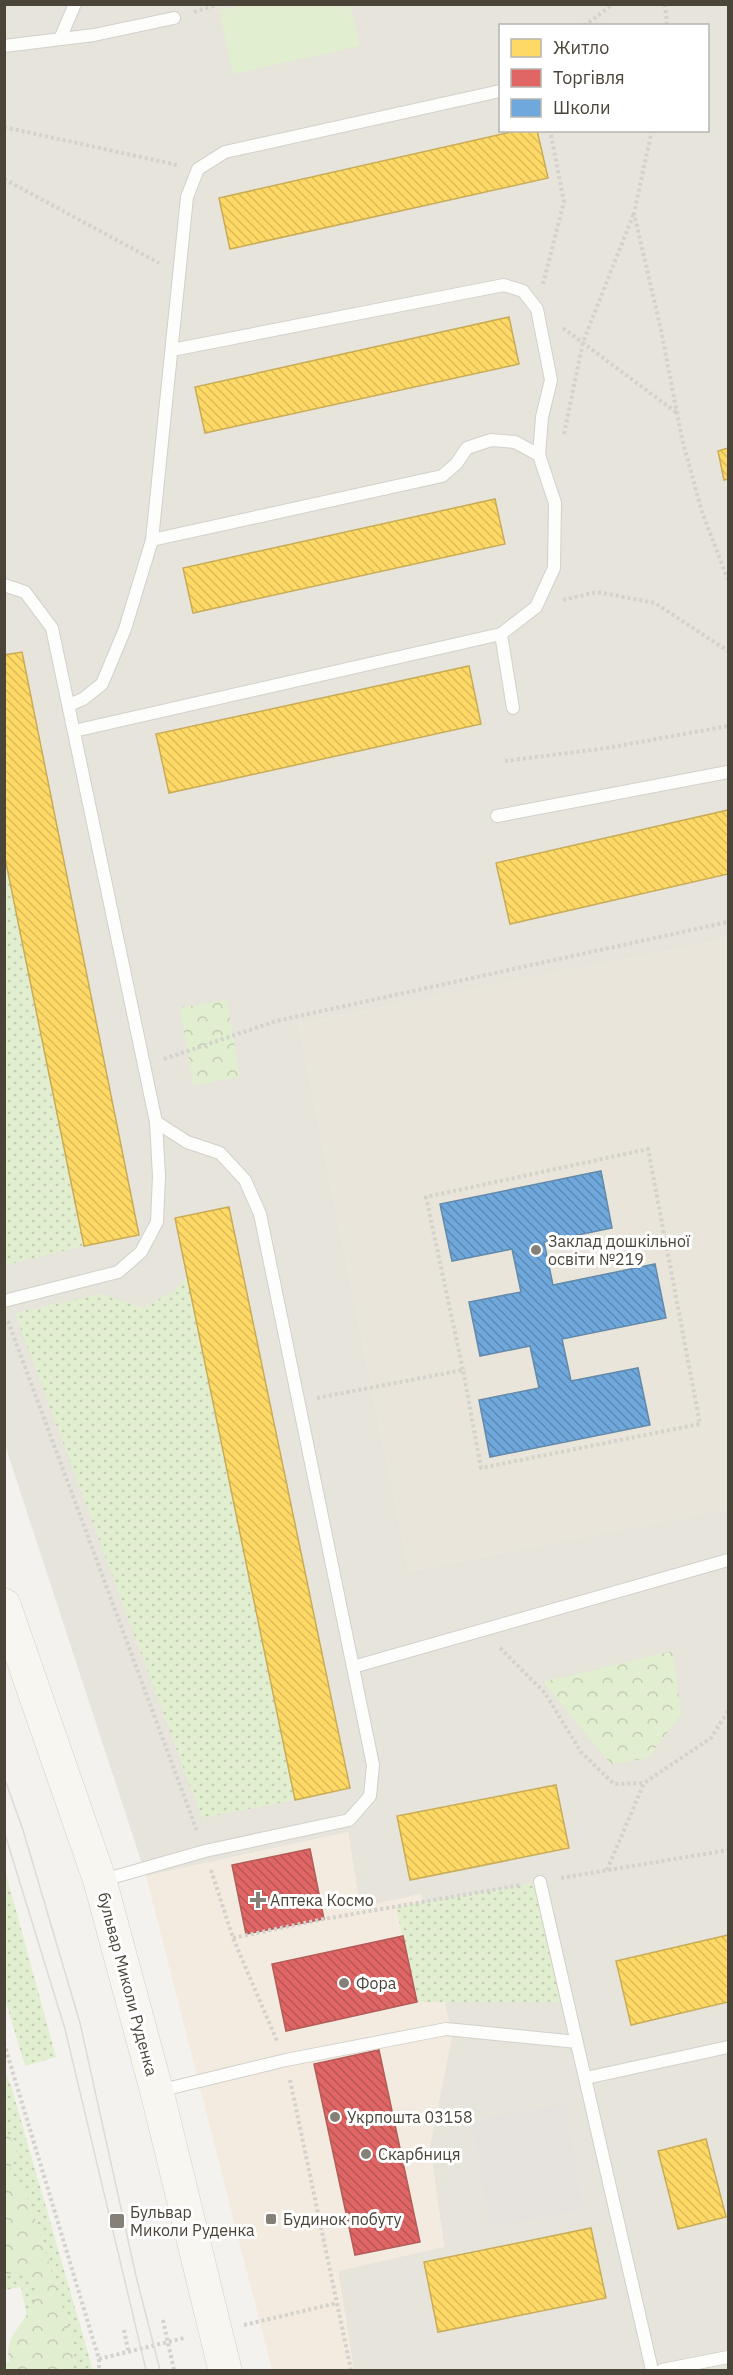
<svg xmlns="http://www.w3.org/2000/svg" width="733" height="2375" font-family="'IBM Plex Sans',sans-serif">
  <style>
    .residential { fill: #e7e4dc; fill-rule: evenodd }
    .commercial { fill: #f3ebdf }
    .education { fill: #eae5da }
    .grass { fill: url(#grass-dots) }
    .forest { fill: url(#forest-crowns) }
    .pitch { fill: #e1eecf }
    .parking { fill: #e6e3df }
    .homes { fill: url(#homes-back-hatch); stroke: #c9ac58; stroke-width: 1.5 }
    .shops { fill: url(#shops-back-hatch); stroke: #b35c58; stroke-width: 1.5 }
    .schools { fill: url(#schools-back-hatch); stroke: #648aab; stroke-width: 1.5 }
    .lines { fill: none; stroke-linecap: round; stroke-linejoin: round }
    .lane-casing { stroke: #d2d0cb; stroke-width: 14 }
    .secondary-casing { stroke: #d3cfc5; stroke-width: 34 }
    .path { stroke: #d3d2cc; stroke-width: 4; stroke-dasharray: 3 3; stroke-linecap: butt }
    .lane { stroke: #fdfdfc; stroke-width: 12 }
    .secondary { stroke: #f7f6f1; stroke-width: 33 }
    .tram { stroke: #dbdbda; stroke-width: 1.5 }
    .poi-dot { fill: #868178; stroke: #fff; stroke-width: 2 }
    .labels { text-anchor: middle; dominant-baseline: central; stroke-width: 6; stroke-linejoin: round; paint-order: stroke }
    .poi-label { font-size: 16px; fill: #4b4439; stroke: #fff; text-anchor: start }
    .street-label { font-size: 16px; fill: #4b4439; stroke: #fff }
  </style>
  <defs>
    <pattern id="grass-dots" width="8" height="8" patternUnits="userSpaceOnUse" patternTransform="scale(1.5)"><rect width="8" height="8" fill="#e1eecf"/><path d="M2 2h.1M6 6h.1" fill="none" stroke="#c3cdb2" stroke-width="1.8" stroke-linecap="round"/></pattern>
    <pattern id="forest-crowns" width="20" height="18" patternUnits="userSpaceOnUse" patternTransform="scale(1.5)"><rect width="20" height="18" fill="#e1eecf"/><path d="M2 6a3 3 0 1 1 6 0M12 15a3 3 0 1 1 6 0" fill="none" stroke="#c3cdb2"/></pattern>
    <pattern id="homes-back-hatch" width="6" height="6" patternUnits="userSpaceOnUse" patternTransform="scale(1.5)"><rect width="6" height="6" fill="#ffd966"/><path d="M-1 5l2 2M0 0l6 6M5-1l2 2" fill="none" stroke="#dcbb59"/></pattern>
    <pattern id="shops-back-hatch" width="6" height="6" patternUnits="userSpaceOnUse" patternTransform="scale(1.5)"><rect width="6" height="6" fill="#e06666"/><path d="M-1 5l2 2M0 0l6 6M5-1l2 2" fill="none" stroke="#b85655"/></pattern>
    <pattern id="schools-back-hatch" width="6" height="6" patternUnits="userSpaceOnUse" patternTransform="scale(1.5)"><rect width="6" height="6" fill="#6fa8dc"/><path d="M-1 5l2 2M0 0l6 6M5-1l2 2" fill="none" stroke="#5d8ab3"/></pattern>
  </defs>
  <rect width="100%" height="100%" fill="#f4f2ee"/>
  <path class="residential" d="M 5,5 L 728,5 L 728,939 L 299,1024 L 409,1571 L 728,1508 L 728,2370 L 354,2370 L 338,2271 L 444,2246 L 430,2146 L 452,2036 L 421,1895 L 360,1907 L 348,1832 L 146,1876 L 5,1445 ZM 500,26 L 708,26 L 708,130 L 500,130 Z"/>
  <path class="commercial" d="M 348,1832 L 360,1907 L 420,1894 L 452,2036 L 430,2146 L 444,2247 L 338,2271 L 354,2370 L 272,2370 L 146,1876 Z"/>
  <path class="education" d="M 728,939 L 728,1508 L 409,1571 L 299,1024 Z"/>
  <path class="grass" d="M 4,853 L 84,1246 L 5,1265 L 4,1265 Z
    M 187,1276 L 295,1800 L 202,1818 L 15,1313 L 101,1294 L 143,1308 L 174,1291 Z
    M 5,1870 L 56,2057 L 25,2066 L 5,1999 Z
    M 540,1882 L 568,2002 L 417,2002 L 396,1907 Z
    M 4,2069 L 11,2086 L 93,2370 L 5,2370 L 5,2363 L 35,2357 L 21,2287 L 5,2290 Z"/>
  <path class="forest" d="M 227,1000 L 240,1077 L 193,1085 L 180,1008 Z
    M 673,1651 L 681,1714 L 648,1758 L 611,1764 L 543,1682 Z
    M 5,2126 L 17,2153 L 9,2171 L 30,2202 L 75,2347 L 73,2366 L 66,2370 L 13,2370 C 0,2344 16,2333 29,2311 C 33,2305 35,2296 37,2289 L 24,2268 L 6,2276 L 5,2274 Z"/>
  <path class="pitch" d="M 246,5 L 350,5 L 360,46 L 233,74 L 219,10 Z"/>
  <path class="parking" d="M 564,2104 L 584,2210 L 491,2226 L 471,2121 Z"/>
  <path class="homes" d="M 520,130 L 537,130 L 548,178 L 230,249 L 219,198 Z
    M 509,317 L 519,364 L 205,433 L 195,387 Z
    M 728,448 L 728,479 L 724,480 L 718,451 Z
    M 495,499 L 505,544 L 193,613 L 183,568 Z
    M 22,652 L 139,1235 L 84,1246 L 4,853 L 4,655 Z
    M 469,666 L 481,724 L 169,793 L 156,734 Z
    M 728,810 L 728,874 L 510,924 L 496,863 Z
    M 229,1207 L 350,1788 L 295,1800 L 175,1218 Z
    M 556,1785 L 569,1848 L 410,1880 L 397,1816 Z
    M 728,1935 L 728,2002 L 631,2025 L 616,1961 Z
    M 706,2139 L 726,2217 L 678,2229 L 658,2151 Z
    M 591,2228 L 606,2298 L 438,2332 L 424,2262 Z"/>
  <path class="shops" d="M 310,1849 L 324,1919 L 246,1934 L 232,1865 Z
    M 403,1936 L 417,2002 L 286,2031 L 272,1964 Z
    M 379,2050 L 420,2242 L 355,2255 L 314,2064 Z"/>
  <path class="schools" d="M 601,1171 L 612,1228 L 544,1242 L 553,1285 L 655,1264 L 666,1318 L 562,1339 L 571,1381 L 638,1368 L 650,1425 L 490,1457 L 479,1400 L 539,1388 L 530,1346 L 480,1356 L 469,1302 L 521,1292 L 512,1249 L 452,1261 L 440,1204 Z"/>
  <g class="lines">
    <defs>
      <path id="lane" d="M 60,39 L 75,4
        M 4,46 L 94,35 L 174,18
        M 172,350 L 504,285 L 523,291 L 537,309 L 551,380 L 542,417 L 539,455
        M 4,585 L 25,592 L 52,628 L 156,1122 L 159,1176 L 157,1222 L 141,1252 L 118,1272 L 4,1301
        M 501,634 L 513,708
        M 69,705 L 83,699 L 102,684 L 125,629 L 152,540 L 187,197 L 198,169 L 225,152 L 500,91
        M 74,731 L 501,634 L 536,607 L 554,568 L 555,503 L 539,455 L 515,442 L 491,440 L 467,448 L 456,464 L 442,476 L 152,540
        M 497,816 L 728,772
        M 353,1667 L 728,1560
        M 100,1881 L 205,1851 L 349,1820 L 370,1796 L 373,1765 L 260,1214 L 245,1180 L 220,1153 L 187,1142 L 156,1122
        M 540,1882 L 652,2370
        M 586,2078 L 728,2047
        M 158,2091 L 286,2060 L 446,2029 L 577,2042
        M 662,2370 L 728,2357"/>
      <path id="secondary" d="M 4,1605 L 100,1881 L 157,2092 L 225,2370"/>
    </defs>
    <use href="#lane" class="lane-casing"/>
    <use href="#secondary" class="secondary-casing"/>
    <path class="path" d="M 665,4 L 667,26
      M 194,12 L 219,4
      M 584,26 L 613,4
      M 4,127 L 177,165
      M 652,130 L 634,213 L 661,330 L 682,439 L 702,512 L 728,580
      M 4,179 L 159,263
      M 543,284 L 564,202 L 550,130
      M 563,328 L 677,413
      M 564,434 L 583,342 L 634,213
      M 563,600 L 597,592 L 655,603 L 728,651
      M 505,761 L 607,748 L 728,726
      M 164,1059 L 276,1021 L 728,922
      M 8,1321 L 197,1831
      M 317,1398 L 463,1370 L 481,1468 L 700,1424 L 648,1149 L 426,1197 L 463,1370
      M 500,1648 L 545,1693 L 581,1752 L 614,1784 L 644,1783
      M 211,1870 L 233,1938 L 277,2041
      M 607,1870 L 644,1783 L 711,1738 L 728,1711
      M 561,1878 L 728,1850
      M 233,1938 L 324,1919 L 521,1885
      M 4,2043 L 99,2359 L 99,2370
      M 290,2080 L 351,2370
      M 163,2320 L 174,2370
      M 244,2325 L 337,2303
      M 124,2330 L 128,2350
      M 99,2359 L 184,2338"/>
    <use href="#lane" class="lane"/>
    <use href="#secondary" class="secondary"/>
    <path class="tram" d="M 4,1777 L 23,1830 L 80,2023 L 136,2276 L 160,2370
      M 4,1831 L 65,2029 L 146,2370"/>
  </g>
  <g class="poi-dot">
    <circle cx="536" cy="1250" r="6"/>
    <path d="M255 1891h6v6h6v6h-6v6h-6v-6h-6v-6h6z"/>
    <circle cx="344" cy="1983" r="6"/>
    <circle cx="335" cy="2117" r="6"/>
    <circle cx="366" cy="2154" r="6"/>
    <rect x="265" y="2213" width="12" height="12" rx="3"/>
    <rect x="109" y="2213" width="16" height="16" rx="3"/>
  </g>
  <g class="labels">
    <g class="poi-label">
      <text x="548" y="1241">Заклад дошкільної<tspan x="548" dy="18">освіти №219</tspan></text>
      <text x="270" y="1900">Аптека Космо</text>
      <text x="356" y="1983">Фора</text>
      <text x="347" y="2117">Укрпошта 03158</text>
      <text x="378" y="2154">Скарбниця</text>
      <text x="130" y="2212">Бульвар<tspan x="130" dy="18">Миколи Руденка</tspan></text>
      <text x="283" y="2219">Будинок побуту</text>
    </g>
    <g class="street-label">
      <text transform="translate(128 1984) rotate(75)">бульвар Миколи Руденка</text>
    </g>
  </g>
  <rect width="733" height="2375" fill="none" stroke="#4b4439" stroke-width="12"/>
  <rect x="499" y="24" width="210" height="108" fill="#ffffff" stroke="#b7b4b0" stroke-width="1.5"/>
  <rect x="511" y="39" width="30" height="18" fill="#ffd966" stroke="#b7b4b0" stroke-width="1.5"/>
  <text x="553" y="54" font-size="18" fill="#4b4439">Житло</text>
  <rect x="511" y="69" width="30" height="18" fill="#e06666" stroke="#b7b4b0" stroke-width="1.5"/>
  <text x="553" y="84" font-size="18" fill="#4b4439">Торгівля</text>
  <rect x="511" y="99" width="30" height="18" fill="#6fa8dc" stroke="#b7b4b0" stroke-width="1.5"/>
  <text x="553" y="114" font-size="18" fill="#4b4439">Школи</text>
</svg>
